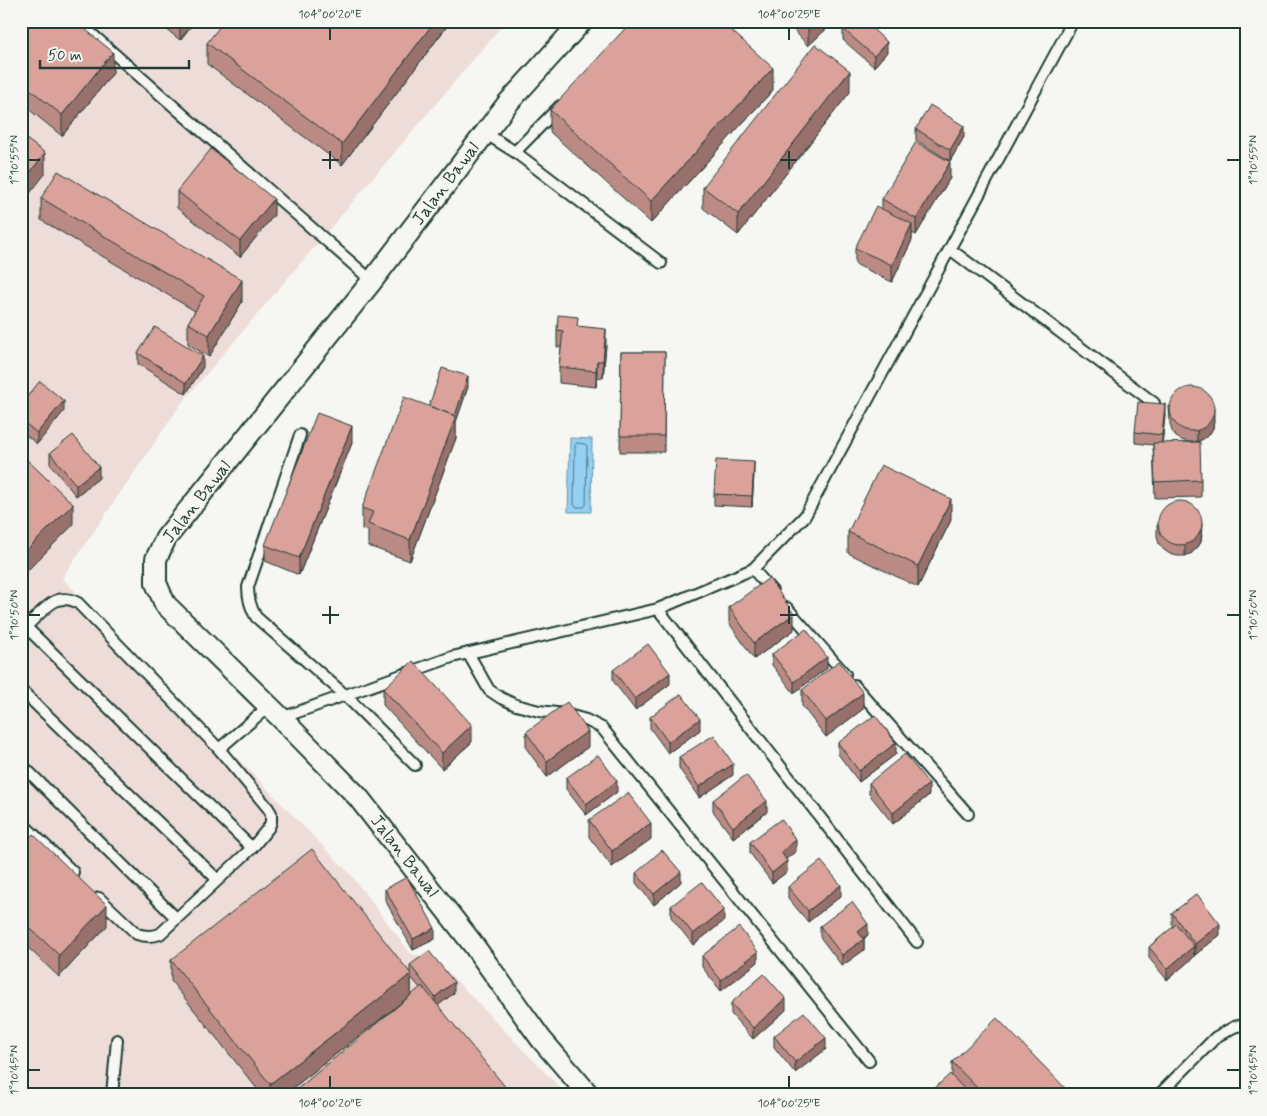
<svg xmlns="http://www.w3.org/2000/svg" width="1267" height="1116" font-family="Mynerve,sans-serif">
  <style>
    .built { fill: #eedcd8 }
    .water { fill: #94cff4; stroke: #6595a7 }
    .lines { fill: none; stroke-linecap: round; stroke-linejoin: round }
    .shore { stroke: #4e7781; stroke-width: 1 }
    .lane-casing { stroke: #1f3d34; stroke-width: 14 }
    .street-casing { stroke: #1f3d34; stroke-width: 24 }
    .lane { stroke: #f6f6f2; stroke-width: 10 }
    .street { stroke: #f6f6f2; stroke-width: 20 }
    .wall { fill: #bc8a85; stroke: #1f3d34 }
    .shaded-wall { fill: #99716c; stroke: #1f3d34 }
    .building { fill: #dba19b; stroke: #1f3d34 }
    .ticks { fill: none; stroke: #1f3d34; stroke-width: 2 }
    .labels { text-anchor: middle; dominant-baseline: central; stroke-width: 4; stroke-linejoin: round; paint-order: stroke }
    .street-label { font-size: 18px; fill: #1f3d34; stroke: #f6f6f2 }
    .neatline { fill: none; stroke: #1f3d34; stroke-width: 2 }
    .ticks-label { font-size: 12px; text-anchor: middle; fill: #1f3d34 }
  </style>
  <rect width="100%" height="100%" fill="#f6f6f2"/>
  <filter id="ink" filterUnits="userSpaceOnUse"><feTurbulence type="fractalNoise" baseFrequency=".02" numOctaves="2"/><feDisplacementMap in="SourceGraphic" scale="10" xChannelSelector="R" yChannelSelector="G"/><feConvolveMatrix kernelMatrix="1 2 1 2 8 2 1 2 1" color-interpolation-filters="sRGB"/></filter>
  <g filter="url(#ink)">
    <path class="built" d="M 21,21 L 506,21 L 181,404 L 62,578 L 351,875 L 411,954 L 436,960 L 567,1095 L 21,1095 Z"/>
    <path class="water" d="M 570,438 L 592,439 L 591,512 L 568,512 Z"/>
    <g class="lines">
      <path class="shore" d="M 577,443 L 585,444 L 587,446 L 586,505 L 584,507 L 576,507 L 574,505 L 575,446 Z"/>
      <defs>
        <path id="lane" d="M 77,21 L 372,281
          M 485,133 L 515,152 L 661,263
          M 515,152 L 560,106
          M 950,249 L 1154,403
          M 300,435 L 248,587 C 248,599 250,607 256,617 L 345,695 L 415,765
          M 753,569 L 772,591
          M 787,608 L 845,674
          M 658,609 L 917,942
          M 26,627 L 252,848
          M 21,632 C 29,624 49,602 58,600 C 65,598 73,600 78,603 L 219,749 L 268,808 L 271,813 L 271,822 L 269,827 L 252,848 L 160,934 C 152,937 146,937 137,934 L 99,898
          M 468,653 L 489,690 L 501,698 L 516,705 L 539,711 L 565,714 L 586,720 L 602,728 L 869,1061
          M 854,685 L 968,814
          M 21,690 L 218,880
          M 281,718 L 452,657 L 658,609 L 753,569 L 805,516 L 1073,21
          M 219,749 L 269,706
          M 21,764 L 176,918
          M 21,822 L 73,872
          M 112,1095 L 117,1040
          M 1159,1095 L 1216,1037 L 1234,1027 L 1246,1024"/>
        <g id="street">
          <path id="s1" d="M 582,21 L 508,103 L 372,281 L 166,538 L 156,559 L 156,583 L 165,604 L 281,718 L 358,797 L 472,943 L 541,1039 L 589,1095"/>
        </g>
      </defs>
      <use href="#lane" class="lane-casing"/>
      <use href="#street" class="street-casing"/>
      <use href="#lane" class="lane"/>
      <use href="#street" class="street"/>
    </g>
    <path class="wall" d="M 21,21 L 113,73 L 62,136 L 21,103 Z
      M 156,21 L 195,21 L 180,40 Z
      M 451,21 L 342,165 L 207,64 L 207,43 Z
      M 786,21 L 835,21 L 808,46 Z
      M 843,29 L 887,52 L 874,67 L 843,40 Z
      M 773,90 L 651,223 L 550,132 L 550,110 Z
      M 850,92 L 738,235 L 703,208 L 703,187 Z
      M 916,129 L 964,137 L 950,161 L 916,140 Z
      M 950,178 L 916,235 L 912,233 L 912,240 L 892,282 L 855,264 L 855,248 L 882,209 L 882,199 Z
      M 177,191 L 274,215 L 240,257 L 177,208 Z
      M 41,198 L 242,302 L 209,357 L 188,344 L 188,323 L 195,311 L 41,220 Z
      M 578,326 L 606,345 L 603,378 L 597,377 L 596,387 L 559,383 L 559,367 L 561,347 L 557,347 L 557,330 Z
      M 621,352 L 665,352 L 664,452 L 620,452 Z
      M 138,353 L 203,367 L 186,394 L 138,364 Z
      M 468,387 L 456,422 L 456,438 L 410,561 L 368,546 L 368,531 L 362,529 L 362,508 L 429,406 Z
      M 21,404 L 64,411 L 37,444 L 21,431 Z
      M 1169,406 L 1214,420 L 1213,428 L 1209,435 L 1203,439 L 1197,442 L 1189,442 L 1182,440 L 1176,437 L 1172,431 L 1170,424 Z
      M 1165,415 L 1162,443 L 1201,480 L 1201,497 L 1155,498 L 1153,445 L 1135,443 L 1135,432 Z
      M 352,443 L 299,575 L 265,561 L 265,545 Z
      M 50,453 L 99,478 L 76,496 L 50,464 Z
      M 754,473 L 752,507 L 714,505 L 714,494 Z
      M 951,520 L 918,587 L 848,553 L 848,532 Z
      M 1157,525 L 1202,535 L 1201,542 L 1198,547 L 1192,553 L 1185,556 L 1177,556 L 1170,554 L 1164,550 L 1159,544 L 1157,536 Z
      M 729,607 L 794,630 L 754,659 L 729,623 Z
      M 772,654 L 827,668 L 794,693 L 772,665 Z
      M 613,670 L 670,684 L 635,710 L 613,681 Z
      M 383,689 L 472,742 L 442,769 L 383,705 Z
      M 802,690 L 863,709 L 826,737 L 802,706 Z
      M 650,717 L 700,730 L 668,753 L 650,728 Z
      M 526,732 L 588,747 L 547,777 L 526,748 Z
      M 838,743 L 896,754 L 859,782 L 838,754 Z
      M 679,757 L 733,775 L 699,798 L 679,768 Z
      M 566,778 L 617,792 L 586,815 L 566,789 Z
      M 869,783 L 929,795 L 893,824 L 869,794 Z
      M 713,800 L 767,812 L 733,838 L 713,811 Z
      M 589,820 L 651,839 L 612,867 L 589,837 Z
      M 750,842 L 796,851 L 786,859 L 787,872 L 772,883 L 750,853 Z
      M 21,847 L 107,926 L 59,977 L 21,941 Z
      M 636,873 L 681,882 L 654,905 L 636,883 Z
      M 788,887 L 841,896 L 808,922 L 788,898 Z
      M 385,889 L 435,939 L 413,950 L 385,900 Z
      M 671,906 L 724,921 L 693,945 L 671,917 Z
      M 1172,913 L 1220,935 L 1195,955 L 1194,953 L 1194,957 L 1167,980 L 1149,958 L 1149,947 L 1173,927 L 1172,924 Z
      M 820,926 L 868,935 L 864,939 L 864,950 L 842,966 L 820,937 Z
      M 702,956 L 758,962 L 721,991 L 702,967 Z
      M 171,960 L 410,972 L 410,965 L 454,993 L 438,1005 L 420,988 L 411,977 L 411,995 L 284,1095 L 262,1095 L 171,981 Z
      M 731,1003 L 786,1010 L 753,1039 L 731,1014 Z
      M 774,1036 L 826,1049 L 795,1073 L 774,1047 Z
      M 952,1062 L 1070,1095 L 935,1095 L 935,1088 L 952,1076 Z"/>
    <path class="shaded-wall" d="M 180,21 L 195,21 L 180,40 Z
      M 435,21 L 451,21 L 342,165 L 342,144 Z
      M 812,21 L 835,21 L 808,46 L 808,24 Z
      M 887,42 L 887,52 L 874,67 L 874,56 Z
      M 113,52 L 113,73 L 62,136 L 62,115 Z
      M 773,68 L 773,90 L 651,223 L 651,201 Z
      M 850,71 L 850,92 L 738,235 L 738,214 Z
      M 964,126 L 964,137 L 950,161 L 950,150 Z
      M 45,153 L 45,174 L 21,205 L 21,184 Z
      M 950,162 L 950,178 L 916,235 L 916,219 Z
      M 274,199 L 274,215 L 240,257 L 240,241 Z
      M 912,224 L 912,240 L 892,282 L 892,265 Z
      M 242,280 L 242,302 L 209,357 L 209,335 Z
      M 606,329 L 606,345 L 603,378 L 603,361 Z
      M 203,356 L 203,367 L 186,394 L 186,383 Z
      M 597,361 L 597,377 L 596,387 L 596,371 Z
      M 468,376 L 468,387 L 456,422 L 456,438 L 410,561 L 410,540 L 453,421 Z
      M 64,401 L 64,411 L 37,444 L 37,433 Z
      M 1165,404 L 1165,415 L 1162,446 L 1162,435 Z
      M 1214,409 L 1214,420 L 1213,428 L 1209,435 L 1203,439 L 1197,442 L 1197,431 Z
      M 352,426 L 352,443 L 299,575 L 299,558 Z
      M 754,462 L 754,473 L 752,507 L 752,496 Z
      M 99,467 L 99,478 L 76,496 L 76,485 Z
      M 951,499 L 951,520 L 918,587 L 918,566 Z
      M 73,504 L 73,525 L 21,577 L 21,556 Z
      M 1202,524 L 1201,542 L 1198,547 L 1192,553 L 1185,556 L 1185,545 Z
      M 794,614 L 794,630 L 754,659 L 754,643 Z
      M 827,657 L 827,668 L 794,693 L 794,682 Z
      M 670,673 L 670,684 L 635,710 L 635,699 Z
      M 863,693 L 863,709 L 826,737 L 826,721 Z
      M 700,719 L 700,730 L 668,753 L 668,742 Z
      M 472,725 L 472,742 L 442,769 L 442,753 Z
      M 588,731 L 588,747 L 547,777 L 547,761 Z
      M 896,743 L 896,754 L 859,782 L 859,771 Z
      M 733,764 L 733,775 L 699,798 L 699,787 Z
      M 617,781 L 617,792 L 586,815 L 586,804 Z
      M 929,784 L 929,795 L 893,824 L 893,813 Z
      M 767,801 L 767,812 L 733,838 L 733,827 Z
      M 651,823 L 651,839 L 612,867 L 612,851 Z
      M 796,840 L 796,851 L 781,863 L 781,852 Z
      M 787,861 L 787,872 L 772,883 L 772,873 Z
      M 681,872 L 681,882 L 654,905 L 654,894 Z
      M 841,885 L 841,896 L 808,922 L 808,911 Z
      M 107,905 L 107,926 L 59,977 L 59,955 Z
      M 724,910 L 724,921 L 693,945 L 693,934 Z
      M 868,924 L 868,935 L 858,942 L 858,932 Z
      M 1220,924 L 1220,935 L 1195,955 L 1195,944 Z
      M 435,928 L 435,939 L 413,950 L 413,939 Z
      M 864,939 L 864,950 L 842,966 L 842,955 Z
      M 1194,946 L 1194,957 L 1167,980 L 1167,969 Z
      M 758,952 L 758,962 L 721,991 L 721,980 Z
      M 411,974 L 411,995 L 284,1095 L 270,1095 L 270,1084 Z
      M 454,982 L 454,993 L 435,1008 L 435,997 Z
      M 786,999 L 786,1010 L 753,1039 L 753,1028 Z
      M 826,1038 L 826,1049 L 795,1073 L 795,1062 Z"/>
    <path class="building" d="M 21,21 L 75,21 L 113,52 L 62,115 L 21,82 Z
      M 224,21 L 435,21 L 342,144 L 207,43 Z
      M 632,21 L 721,21 L 773,68 L 651,201 L 550,110 Z
      M 805,21 L 812,21 L 808,24 Z
      M 851,21 L 864,21 L 887,42 L 874,56 L 843,29 Z
      M 815,44 L 850,71 L 738,214 L 703,187 Z
      M 930,105 L 964,126 L 950,150 L 916,129 Z
      M 21,135 L 45,153 L 21,184 Z
      M 916,142 L 950,162 L 916,219 L 882,199 Z
      M 211,149 L 274,199 L 240,241 L 177,191 Z
      M 58,171 L 242,280 L 209,335 L 188,323 L 204,296 L 41,198 Z
      M 876,206 L 912,224 L 892,265 L 855,248 Z
      M 558,315 L 578,317 L 577,326 L 606,329 L 603,361 L 597,361 L 596,371 L 559,367 L 563,331 L 557,330 Z
      M 155,327 L 203,356 L 186,383 L 138,353 Z
      M 621,352 L 665,352 L 664,436 L 620,436 Z
      M 442,368 L 468,376 L 455,416 L 429,406 Z
      M 40,381 L 64,401 L 37,433 L 21,420 L 21,404 Z
      M1170 409a22 22 0 1 1 44 0a22 22 0 1 1-44 0Z
      M 404,397 L 456,416 L 410,540 L 368,524 L 373,512 L 362,508 Z
      M 1138,402 L 1165,404 L 1162,435 L 1135,432 Z
      M 317,413 L 352,426 L 299,558 L 265,545 Z
      M 73,435 L 99,467 L 76,485 L 50,453 Z
      M 1200,442 L 1201,480 L 1155,482 L 1153,443 Z
      M 21,454 L 73,504 L 21,556 Z
      M 716,460 L 754,462 L 752,496 L 714,494 Z
      M 881,465 L 951,499 L 918,566 L 848,532 Z
      M1158 523a22 22 0 1 1 44 0a22 22 0 1 1-44 0Z
      M 769,578 L 794,614 L 754,643 L 729,607 Z
      M 806,629 L 827,657 L 794,682 L 772,654 Z
      M 648,644 L 670,673 L 635,699 L 613,670 Z
      M 413,661 L 472,725 L 442,753 L 383,689 Z
      M 839,661 L 863,693 L 826,721 L 802,690 Z
      M 681,694 L 700,719 L 668,742 L 650,717 Z
      M 567,702 L 588,731 L 547,761 L 526,732 Z
      M 875,715 L 896,743 L 859,771 L 838,743 Z
      M 714,735 L 733,764 L 699,787 L 679,757 Z
      M 905,754 L 929,784 L 893,813 L 869,783 Z
      M 598,755 L 617,781 L 586,804 L 566,778 Z
      M 746,775 L 767,801 L 733,827 L 713,800 Z
      M 628,793 L 651,823 L 612,851 L 589,820 Z
      M 781,819 L 796,840 L 781,852 L 787,861 L 772,873 L 750,842 Z
      M 33,834 L 107,905 L 59,955 L 21,920 L 21,847 Z
      M 312,849 L 411,974 L 270,1084 L 171,960 Z
      M 662,850 L 681,872 L 654,894 L 636,873 Z
      M 821,861 L 841,885 L 808,911 L 788,887 Z
      M 407,877 L 435,928 L 413,939 L 385,889 Z
      M 702,882 L 724,910 L 693,934 L 671,906 Z
      M 1197,894 L 1220,924 L 1195,944 L 1172,913 Z
      M 852,902 L 868,924 L 858,932 L 864,939 L 842,955 L 820,926 Z
      M 1176,924 L 1194,946 L 1167,969 L 1149,947 Z
      M 739,927 L 758,952 L 721,980 L 702,956 Z
      M 429,951 L 454,982 L 435,997 L 410,965 Z
      M 764,974 L 786,999 L 753,1028 L 731,1003 Z
      M 422,986 L 512,1095 L 290,1095 Z
      M 804,1012 L 826,1038 L 795,1062 L 774,1036 Z
      M 997,1018 L 1070,1093 L 1068,1095 L 984,1095 L 952,1062 Z
      M 950,1074 L 970,1095 L 941,1095 L 935,1088 Z
      M 922,1090 L 927,1095 L 917,1095 Z"/>
  </g>
  <path class="ticks" d="M 330,28 L 330,40M 789,28 L 789,40M 330,151 L 330,169M 789,151 L 789,169M 28,160 L 40,160M 322,160 L 339,160M 780,160 L 797,160M 1227,160 L 1240,160M 330,606 L 330,624M 789,606 L 789,624M 28,615 L 40,615M 322,615 L 339,615M 780,615 L 797,615M 1227,615 L 1240,615M 28,1070 L 40,1070M 1227,1070 L 1240,1070M 330,1076 L 330,1088M 789,1076 L 789,1088"/>
  <g class="labels">
    <g class="street-label">
      <text transform="translate(446 184) rotate(-53)">Jalan Bawal</text>
      <text transform="translate(197 502) rotate(-52)">Jalan Bawal</text>
      <text stroke="none"><textPath href="#s1" startOffset="1082">Jalan Bawal</textPath></text>
    </g>
  </g>
  <rect width="1267" height="1116" fill="none" stroke="#f6f6f2" stroke-width="55"/>
  <path d="M40 60v8h149v-8" fill="none" stroke="#1f3d34" stroke-width="2.5"/>
  <text x="48" y="60" font-size="15" fill="#1f3d34" stroke="#f6f6f2" stroke-width="4" paint-order="stroke">50 m</text>
  <rect x="28" y="28" width="1212" height="1060" class="neatline"/>
  <g class="ticks-label">
    <text x="330" y="18">104°00'20"E</text>
    <text x="789" y="18">104°00'25"E</text>
    <text transform="translate(14 160) rotate(-90)" y="4">1°10'55"N</text>
    <text transform="translate(1253 160) rotate(-90)" y="4">1°10'55"N</text>
    <text transform="translate(14 615) rotate(-90)" y="4">1°10'50"N</text>
    <text transform="translate(1253 615) rotate(-90)" y="4">1°10'50"N</text>
    <text transform="translate(14 1070) rotate(-90)" y="4">1°10'45"N</text>
    <text transform="translate(1253 1070) rotate(-90)" y="4">1°10'45"N</text>
    <text x="330" y="1107">104°00'20"E</text>
    <text x="789" y="1107">104°00'25"E</text>
  </g>
</svg>
